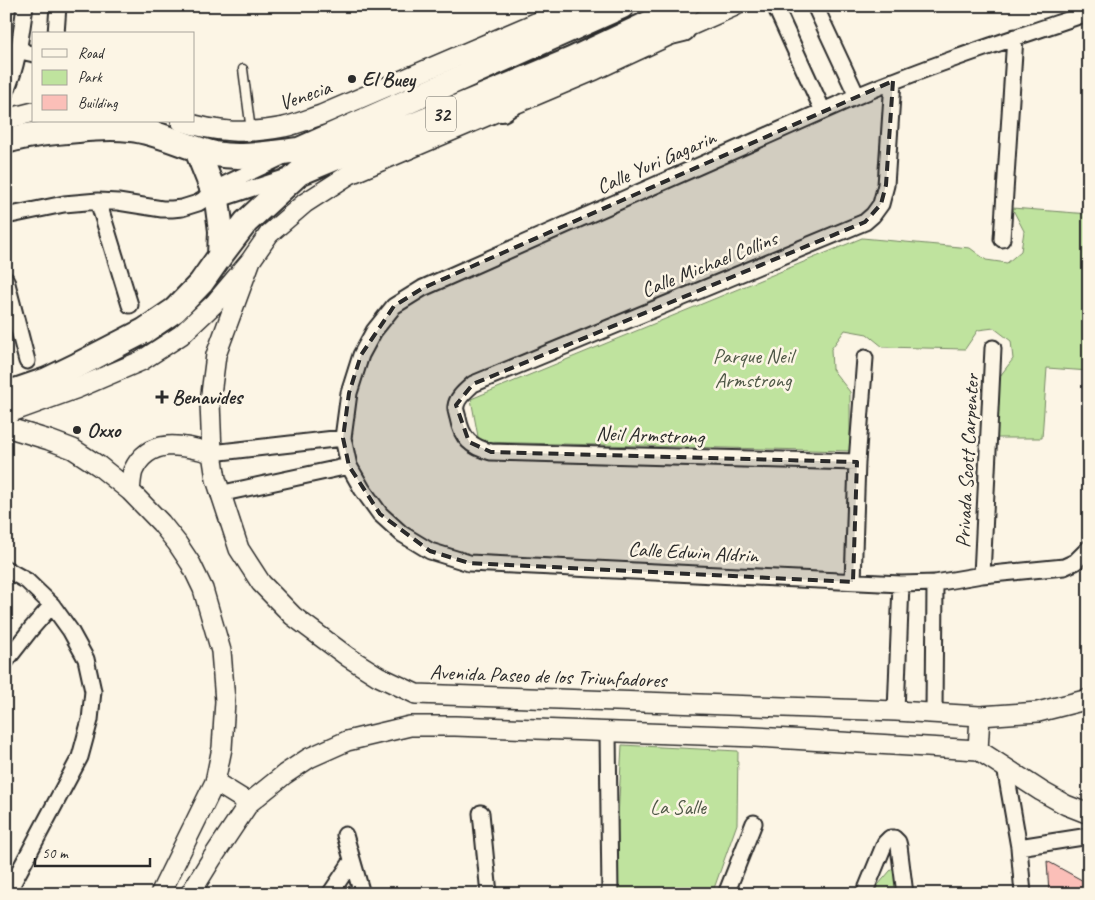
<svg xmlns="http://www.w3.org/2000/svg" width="1095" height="900" font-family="Caveat,sans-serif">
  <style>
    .green { fill: #bfe39e; stroke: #758764 }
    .building { fill: #fbbfb8; stroke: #2b2b2b }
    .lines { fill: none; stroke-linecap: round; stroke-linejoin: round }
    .service-casing { stroke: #2b2b2b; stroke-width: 11 }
    .minor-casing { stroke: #2b2b2b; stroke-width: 19 }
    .tertiary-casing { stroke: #2b2b2b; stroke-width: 22 }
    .primary-casing { stroke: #2b2b2b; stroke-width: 28 }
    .service { stroke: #fcf5e5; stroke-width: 8 }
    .minor { stroke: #fcf5e5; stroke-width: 15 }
    .tertiary { stroke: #fcf5e5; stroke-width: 19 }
    .primary { stroke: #fcf5e5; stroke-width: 24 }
    .marked { fill: #2b2b2b; fill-opacity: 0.2; stroke: #2b2b2b; stroke-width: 4; stroke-dasharray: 10 6; stroke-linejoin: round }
    .poi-dot { fill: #2b2b2b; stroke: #fcf5e5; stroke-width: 2 }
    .labels { text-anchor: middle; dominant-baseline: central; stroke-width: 5; stroke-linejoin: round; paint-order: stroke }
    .shield { fill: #fcf5e5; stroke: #6a6863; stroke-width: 1 }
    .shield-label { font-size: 20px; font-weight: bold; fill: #2b2b2b }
    .poi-label { font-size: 21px; font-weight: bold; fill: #2b2b2b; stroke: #fcf5e5; text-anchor: start }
    .street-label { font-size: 21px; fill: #2b2b2b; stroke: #fcf5e5 }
    .park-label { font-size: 21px; fill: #505948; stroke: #fcf5e5 }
  </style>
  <rect width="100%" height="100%" fill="#fcf5e5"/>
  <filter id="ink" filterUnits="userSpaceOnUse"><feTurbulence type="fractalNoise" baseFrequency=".02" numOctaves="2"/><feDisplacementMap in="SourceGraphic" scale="10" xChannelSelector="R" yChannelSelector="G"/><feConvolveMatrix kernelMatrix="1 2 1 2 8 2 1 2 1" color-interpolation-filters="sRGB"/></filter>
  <g filter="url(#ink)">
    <path class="green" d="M 1012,208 L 1089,214 L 1089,371 L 1047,368 L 1042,438 L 995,438 L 1000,376 L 1013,359 L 1011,341 L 994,328 L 978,330 L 965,349 L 883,347 L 867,334 L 845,330 L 831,349 L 832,369 L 850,392 L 850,451 L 479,442 L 471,399 L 862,238 L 970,248 L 986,260 L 1007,263 L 1021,251 L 1024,231 Z
      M 622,745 L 738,751 L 737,824 L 712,894 L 616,894 L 616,853 Z
      M 896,864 L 897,894 L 874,894 L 878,885 Z"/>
    <path class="building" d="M 1047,861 L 1089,884 L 1089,894 L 1049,894 Z"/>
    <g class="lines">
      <defs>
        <path id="service" d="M 243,69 L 251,131"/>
        <path id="minor" d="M 775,6 L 823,111
          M 815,6 L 857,96
          M 1089,14 L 1085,14 C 1008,40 931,65 857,96 L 423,288 L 394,306 L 374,331 L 361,355 L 349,393 L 343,438 L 349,466 L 362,489 L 380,514 L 402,534 L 430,551 L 469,563 L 901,584 L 935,583 L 982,575 L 1064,567 L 1075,562 L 1089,548
          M 56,34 L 58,6
          M 19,47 L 25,52 L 34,54
          M 6,91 C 18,65 21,34 25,6
          M 209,200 L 217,200 L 290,176
          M 98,201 L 130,305
          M 6,216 L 64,204 L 98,201 L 118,202 L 162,209 L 172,209 L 182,208 L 198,203 L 203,200 L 213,190 L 282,157
          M 1002,239 L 1015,37
          M 6,280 L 27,361
          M 212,453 L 343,438
          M 857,462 L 491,452 C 471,447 462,439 458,418 C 457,414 455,409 456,406 C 457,397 467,390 473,384 L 865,222 L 873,215 L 881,204 L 886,185 L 893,81
          M 219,494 L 349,466
          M 6,569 L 27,581 L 52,605 L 70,630 L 86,659 L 93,691 L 90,720 L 80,757 L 7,894
          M 982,575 L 993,348
          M 853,582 L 857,462 L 865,358
          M 6,661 L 31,629 L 52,605
          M 896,711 L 901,584
          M 934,713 L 935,583
          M 608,732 L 610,894
          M 1005,767 L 1019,847 L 1023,894
          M 481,813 L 489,894
          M 345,835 L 362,894
          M 1019,847 L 1089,836
          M 330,894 L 352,861
          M 726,894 L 754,823
          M 864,894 L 885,843 L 890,838 L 894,838 L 898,842 L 899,846 L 905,894"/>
        <path id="tertiary" d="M 6,119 L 34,112
          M 181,121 C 217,133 248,134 284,127 C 297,124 309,119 321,115 L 575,6
          M 251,260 L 216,355 L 210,402 L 212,453 L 216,479 L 239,549 L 261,583 L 293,616 L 348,657 L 378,676 L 416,694 L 896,711 L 980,716 L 1038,712 L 1089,699
          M 6,414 L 78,388 L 141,361 L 181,335 L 214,304 L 251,260 L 269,234 L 305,203 L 350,174 L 595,70 L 683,29 L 735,6
          M 6,427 L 49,440 L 73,449 L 99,466 L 130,491 L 161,523 L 177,543 L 191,564 L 203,589 L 221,651 L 225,701 L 222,748 L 215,782 L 160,894
          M 130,491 C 131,484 131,477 133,471 C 149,436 183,445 212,453
          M 978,750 L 980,716
          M 215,782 L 249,803
          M 190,894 L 211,860 L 249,803 L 285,774 L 309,758 L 347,741 L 410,726 L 455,726 L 755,737 L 978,750 L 1041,791 L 1066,805 L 1089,814"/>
        <path id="primary" d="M 638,40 L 683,29
          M 502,109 L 537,84
          M 6,141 C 30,134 54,132 78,130 C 96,128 113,127 131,129 C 160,132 187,148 215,154 C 242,159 272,153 299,150 L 622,6
          M 197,150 L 217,200 L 221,231 L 220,256
          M 6,392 L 18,390 L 47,380 L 78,365 L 144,331 L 175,310 L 201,283 L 220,256 L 246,222 L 299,173 L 571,60 L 686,6"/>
      </defs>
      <use href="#service" class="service-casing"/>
      <use href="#minor" class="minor-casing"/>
      <use href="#tertiary" class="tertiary-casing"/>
      <use href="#primary" class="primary-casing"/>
      <use href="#service" class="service"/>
      <use href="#minor" class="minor"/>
      <use href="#tertiary" class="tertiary"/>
      <use href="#primary" class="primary"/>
    </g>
  </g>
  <path class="marked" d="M 893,81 L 886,185 L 881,204 L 865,222 L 473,384 L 456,405 L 469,442 L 491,452 L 857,462 L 853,582 L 469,563 L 430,551 L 380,514 L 349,466 L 343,438 L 349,393 L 361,355 L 394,306 L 423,288 Z"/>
  <g class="poi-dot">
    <circle cx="352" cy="79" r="5"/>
    <path d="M159.5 389.5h5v5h5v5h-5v5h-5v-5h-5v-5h5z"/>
    <circle cx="77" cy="430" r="5"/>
  </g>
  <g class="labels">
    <rect class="shield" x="426" y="96.5" width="30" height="35" rx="4"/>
    <g class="shield-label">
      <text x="441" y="114">32</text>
    </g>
    <g class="poi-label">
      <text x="362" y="79">El Buey</text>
      <text x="172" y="397">Benavides</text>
      <text x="87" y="430">Oxxo</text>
    </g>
    <g class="street-label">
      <text transform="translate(305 95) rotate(-19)">Venecia</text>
      <text transform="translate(656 162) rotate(-24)">Calle Yuri Gagarin</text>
      <text transform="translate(709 264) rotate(-22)">Calle Michael Collins</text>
      <text transform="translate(650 435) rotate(2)">Neil Armstrong</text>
      <text transform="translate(967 461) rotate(-87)">Privada Scott Carpenter</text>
      <text transform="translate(693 552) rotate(3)">Calle Edwin Aldrin</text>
      <text transform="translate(548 676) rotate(2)">Avenida Paseo de los Triunfadores</text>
    </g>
    <g class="park-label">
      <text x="753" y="356">Parque Neil<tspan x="753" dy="24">Armstrong</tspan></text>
      <text x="678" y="807">La Salle</text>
    </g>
  </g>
  <rect width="1095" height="900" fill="none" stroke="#fcf5e5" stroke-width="25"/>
  <rect x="12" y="12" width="1070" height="875" fill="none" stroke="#2b2b2b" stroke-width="2" filter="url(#ink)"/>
  <rect x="32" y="32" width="162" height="90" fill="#fcf5e5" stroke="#a8a49b"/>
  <rect x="42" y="49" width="25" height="8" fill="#fcf5e5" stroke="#a8a49b"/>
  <text x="78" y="58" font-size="15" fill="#2b2b2b">Road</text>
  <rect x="42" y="70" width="25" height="15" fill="#bfe39e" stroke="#a8a49b"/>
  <text x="78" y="82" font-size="15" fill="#2b2b2b">Park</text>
  <rect x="42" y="95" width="25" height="15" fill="#fbbfb8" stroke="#a8a49b"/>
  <text x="78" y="108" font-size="15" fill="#2b2b2b">Building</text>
  <path d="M35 858v8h115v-8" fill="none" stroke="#2b2b2b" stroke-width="2.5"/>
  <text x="42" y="858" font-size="15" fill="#2b2b2b" stroke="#fcf5e5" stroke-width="4" paint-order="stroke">50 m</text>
</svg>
